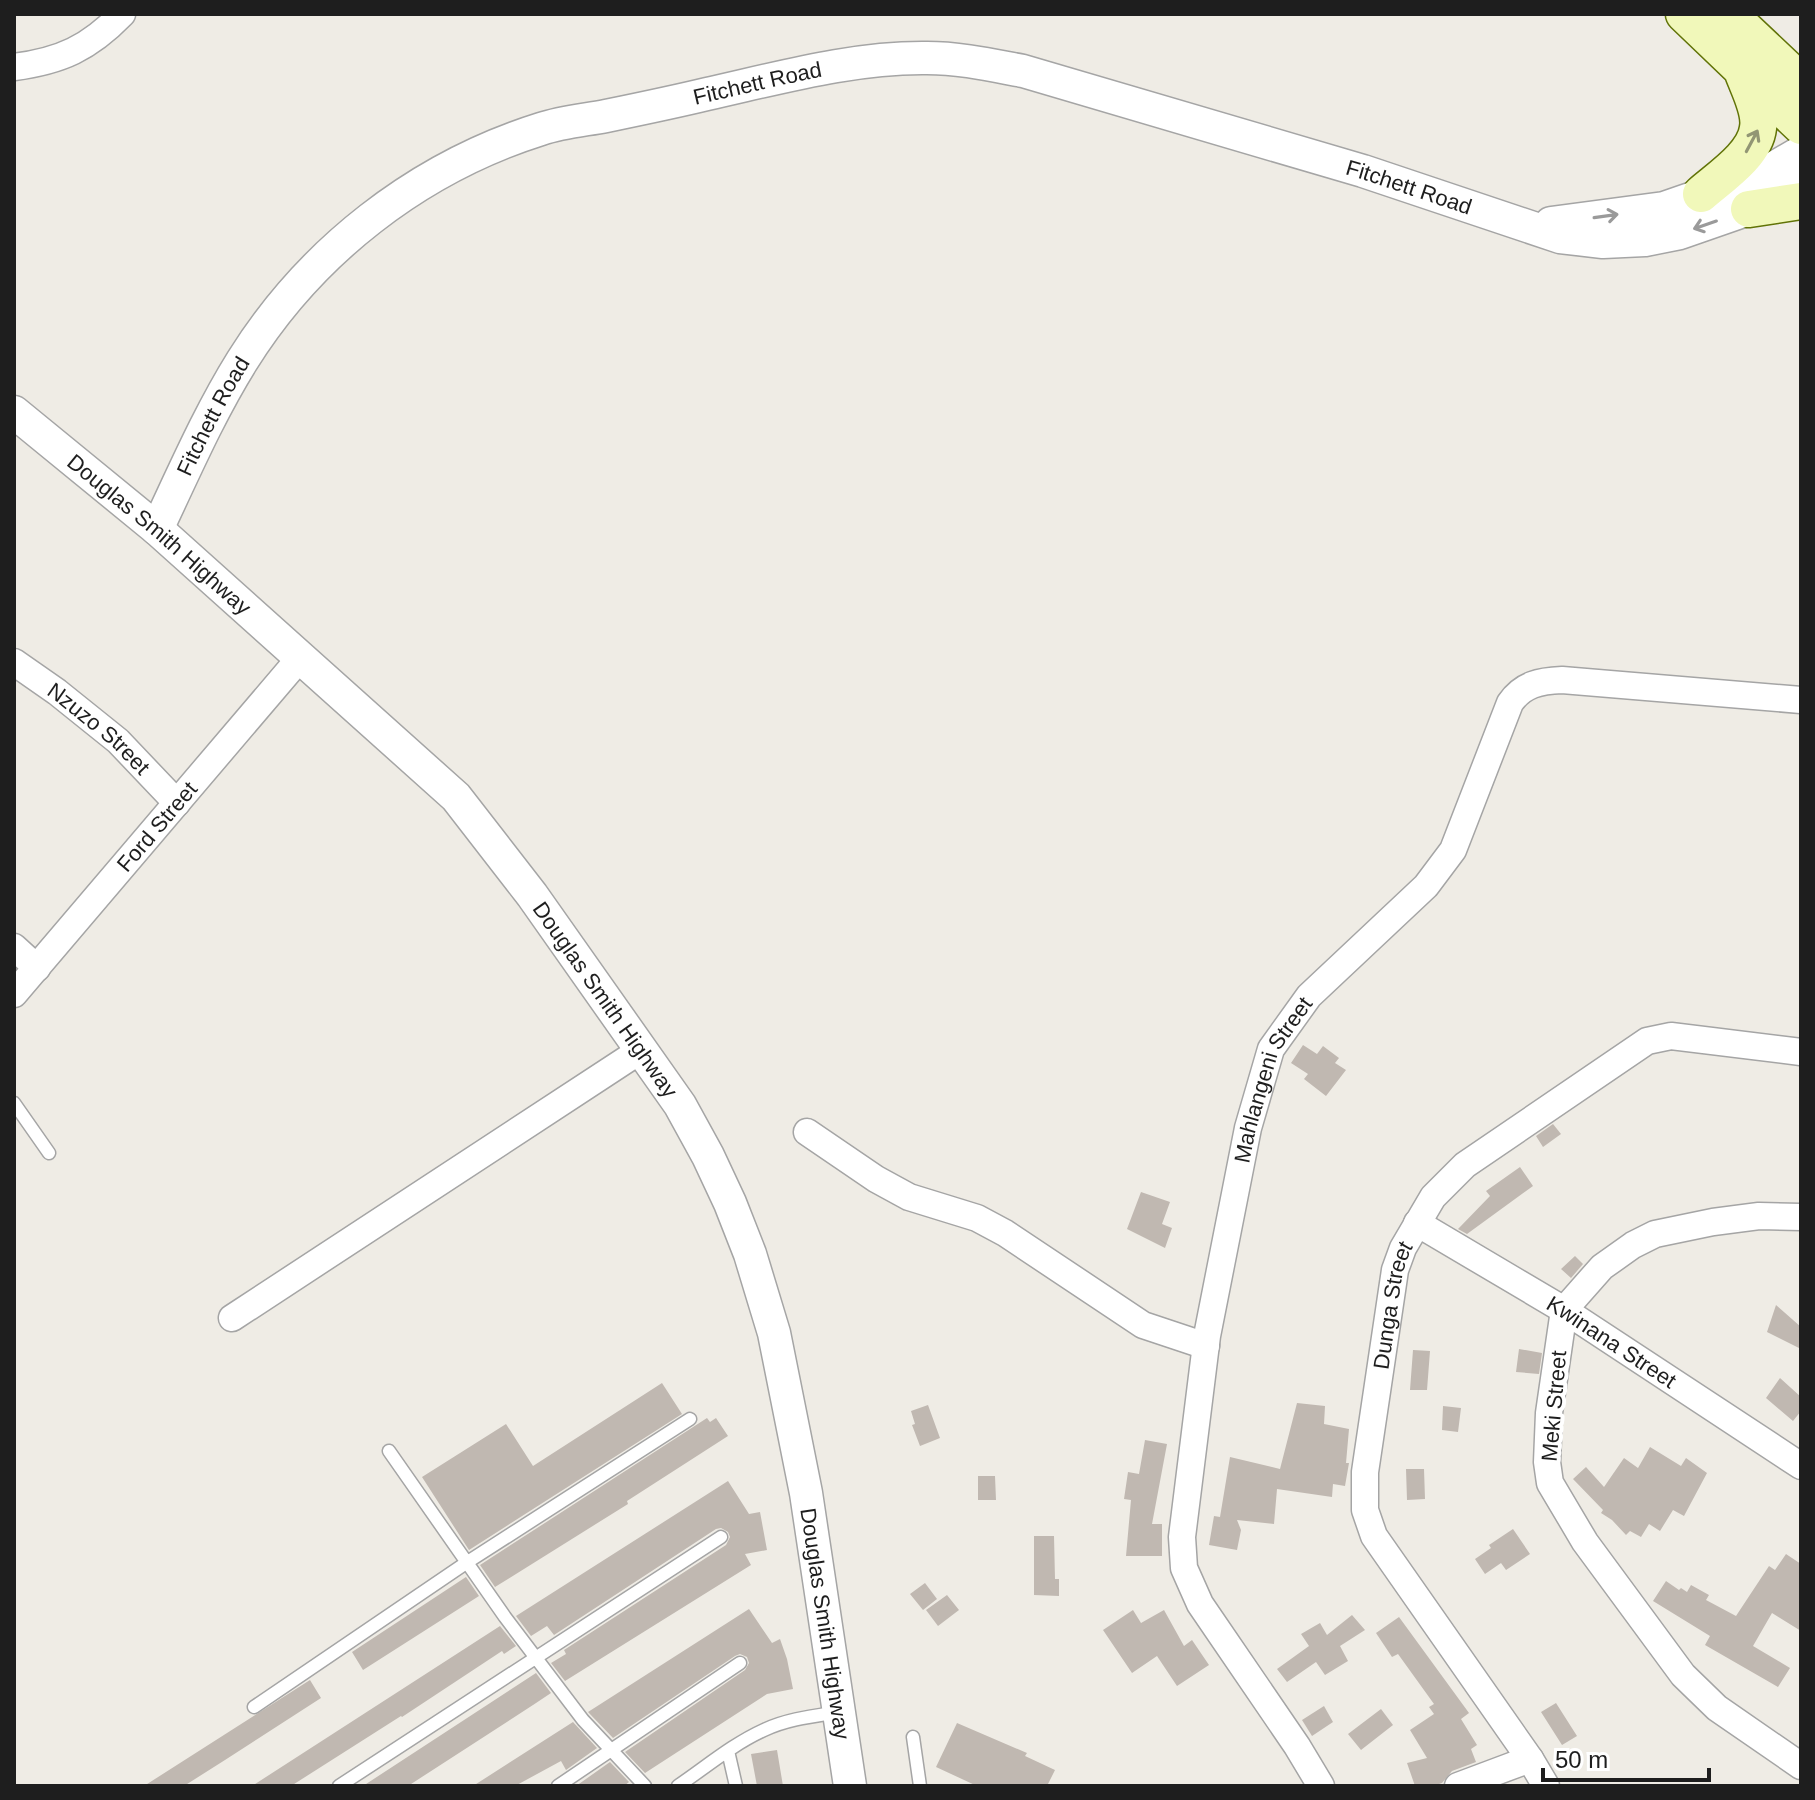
<svg xmlns="http://www.w3.org/2000/svg" width="1815" height="1800" font-family="Arial,sans-serif">
  <style>
    .building { fill: #c0b8b1 }
    .lines { fill: none; stroke-linecap: round; stroke-linejoin: round }
    .service-casing { stroke: #a5a5a5; stroke-width: 15 }
    .minor-casing { stroke: #a5a5a5; stroke-width: 29 }
    .tertiary-casing { stroke: #a5a5a5; stroke-width: 35 }
    .secondary-casing { stroke: #617307; stroke-width: 39 }
    .service { stroke: #fff; stroke-width: 12 }
    .minor { stroke: #fff; stroke-width: 26 }
    .tertiary { stroke: #fff; stroke-width: 32 }
    .secondary { stroke: #f1f8ba; stroke-width: 36 }
    .oneway { stroke: #929674 }
    .oneway2 { stroke: #9a9a9a }
    .labels { text-anchor: middle; dominant-baseline: central; stroke-width: 8; stroke-linejoin: round; paint-order: stroke }
    .street-label { font-size: 22px; fill: #1e1e1e; stroke: #fff }
  </style>
  <rect width="100%" height="100%" fill="#efece5"/>
  <path class="building" d="M 1303,1045 L 1317,1054 L 1323,1046 L 1339,1058 L 1335,1063 L 1346,1070 L 1326,1096 L 1304,1079 L 1308,1074 L 1291,1063 Z
    M 1553,1124 L 1561,1134 L 1543,1147 L 1536,1136 Z
    M 1520,1167 L 1533,1186 L 1467,1234 L 1458,1229 L 1490,1196 L 1486,1191 Z
    M 1141,1192 L 1170,1202 L 1162,1224 L 1172,1228 L 1165,1248 L 1127,1229 Z
    M 1575,1256 L 1583,1264 L 1571,1278 L 1561,1269 Z
    M 1776,1305 L 1801,1327 L 1801,1349 L 1767,1332 Z
    M 1519,1349 L 1542,1353 L 1539,1374 L 1516,1372 Z
    M 1413,1350 L 1430,1351 L 1427,1390 L 1410,1390 Z
    M 1780,1378 L 1801,1397 L 1801,1411 L 1793,1421 L 1766,1398 Z
    M 662,1383 L 682,1414 L 469,1550 L 422,1477 L 506,1424 L 533,1466 Z
    M 1297,1403 L 1325,1406 L 1324,1424 L 1349,1429 L 1346,1463 L 1349,1463 L 1345,1486 L 1333,1484 L 1332,1497 L 1277,1489 L 1274,1524 L 1237,1520 L 1241,1530 L 1237,1550 L 1209,1545 L 1214,1516 L 1220,1517 L 1230,1457 L 1280,1469 Z
    M 928,1405 L 940,1438 L 920,1446 L 912,1425 L 915,1424 L 911,1411 Z
    M 1443,1406 L 1461,1408 L 1458,1432 L 1442,1430 Z
    M 707,1418 L 710,1422 L 716,1418 L 728,1436 L 627,1501 L 628,1504 L 495,1587 L 480,1565 Z
    M 1145,1440 L 1167,1444 L 1152,1524 L 1162,1524 L 1162,1556 L 1126,1556 L 1131,1500 L 1124,1499 L 1128,1472 L 1139,1474 Z
    M 1650,1447 L 1681,1466 L 1686,1458 L 1707,1473 L 1684,1516 L 1673,1510 L 1660,1531 L 1649,1524 L 1641,1537 L 1630,1531 L 1626,1535 L 1612,1520 L 1601,1513 L 1603,1510 L 1573,1479 L 1586,1467 L 1604,1487 L 1624,1458 L 1638,1468 Z
    M 1406,1469 L 1424,1469 L 1425,1499 L 1407,1500 Z
    M 978,1476 L 995,1476 L 996,1500 L 978,1500 Z
    M 728,1481 L 749,1514 L 760,1512 L 767,1550 L 745,1554 L 751,1565 L 565,1681 L 551,1663 L 566,1654 L 564,1650 L 726,1545 L 730,1537 L 728,1532 L 721,1528 L 716,1529 L 554,1635 L 547,1626 L 531,1636 L 516,1616 Z
    M 1513,1529 L 1530,1554 L 1506,1570 L 1501,1563 L 1485,1574 L 1475,1559 L 1491,1548 L 1489,1545 Z
    M 1034,1536 L 1054,1536 L 1055,1579 L 1059,1579 L 1059,1596 L 1034,1595 Z
    M 1786,1554 L 1801,1564 L 1801,1631 L 1772,1613 L 1753,1646 L 1790,1668 L 1778,1687 L 1705,1645 L 1710,1636 L 1653,1601 L 1666,1581 L 1679,1590 L 1681,1588 L 1687,1592 L 1691,1585 L 1709,1595 L 1706,1600 L 1736,1616 L 1769,1566 L 1775,1570 Z
    M 466,1577 L 479,1596 L 363,1670 L 352,1652 Z
    M 925,1583 L 937,1599 L 923,1610 L 910,1594 Z
    M 947,1595 L 959,1610 L 938,1626 L 926,1610 Z
    M 749,1609 L 772,1643 L 780,1639 L 787,1659 L 793,1689 L 767,1694 L 645,1773 L 625,1752 L 745,1670 L 749,1663 L 747,1657 L 740,1654 L 735,1656 L 613,1738 L 588,1712 Z
    M 1133,1610 L 1141,1623 L 1164,1610 L 1184,1646 L 1192,1640 L 1209,1665 L 1177,1686 L 1157,1656 L 1132,1673 L 1103,1630 Z
    M 1352,1615 L 1365,1630 L 1340,1646 L 1348,1661 L 1325,1675 L 1316,1662 L 1287,1682 L 1277,1669 L 1309,1646 L 1301,1634 L 1320,1623 L 1327,1635 Z
    M 1399,1617 L 1469,1713 L 1461,1719 L 1477,1745 L 1471,1749 L 1476,1762 L 1452,1771 L 1442,1783 L 1433,1786 L 1415,1786 L 1407,1763 L 1427,1758 L 1410,1730 L 1434,1714 L 1429,1707 L 1434,1704 L 1398,1654 L 1392,1657 L 1376,1633 Z
    M 500,1626 L 516,1646 L 504,1654 L 502,1651 L 402,1717 L 401,1716 L 291,1786 L 252,1786 Z
    M 536,1673 L 551,1693 L 533,1705 L 408,1786 L 363,1786 Z
    M 310,1680 L 321,1698 L 225,1760 L 184,1786 L 144,1786 Z
    M 1556,1703 L 1577,1736 L 1562,1745 L 1541,1712 Z
    M 1324,1706 L 1333,1722 L 1312,1736 L 1302,1720 Z
    M 1381,1709 L 1393,1725 L 1361,1750 L 1348,1734 Z
    M 573,1722 L 597,1748 L 566,1770 L 561,1761 L 515,1786 L 473,1786 Z
    M 957,1723 L 1027,1753 L 1025,1756 L 1055,1770 L 1047,1786 L 977,1786 L 936,1767 Z
    M 777,1750 L 783,1786 L 757,1786 L 751,1754 Z
    M 610,1762 L 629,1782 L 624,1786 L 576,1786 Z"/>
  <g class="lines">
    <defs>
      <path id="service" d="M 14,1103 L 49,1153
        M 389,1451 L 505,1617 L 583,1720 L 645,1786
        M 254,1707 L 466,1563 L 690,1419
        M 913,1737 L 920,1786
        M 728,1751 L 736,1786
        M 339,1786 L 721,1537
        M 558,1786 L 740,1663
        M 678,1786 C 706,1767 733,1744 764,1730 C 787,1719 814,1716 839,1712"/>
      <g id="minor">
        <path d="M 14,67 C 61,61 89,48 122,14"/>
        <path id="s1" d="M 14,662 L 57,692 L 118,741 L 177,803"/>
        <path d="M 14,947 L 37,968"/>
        <path id="s2" d="M 14,994 L 300,658"/>
        <path d="M 807,1132 L 876,1179 L 909,1197 L 977,1218 L 1005,1233 L 1143,1325 L 1206,1346"/>
        <path d="M 1801,1217 L 1759,1216 L 1713,1222 L 1655,1234 L 1633,1245 L 1602,1267 L 1564,1310 L 1549,1413 L 1547,1462 L 1550,1483 L 1585,1542 L 1683,1675 L 1717,1708 L 1801,1766"/>
        <path id="s3" d="M 1417,1223 L 1564,1310 L 1801,1466"/>
        <path d="M 232,1318 L 641,1050"/>
        <path id="s4" d="M 1321,1786 L 1297,1746 L 1200,1604 L 1184,1568 L 1182,1537 L 1207,1336 L 1248,1128 L 1271,1049 L 1309,996 L 1426,886 L 1453,850 L 1510,703 C 1523,684 1540,681 1562,680 L 1801,700"/>
        <path d="M 1458,1786 L 1530,1759"/>
        <path id="s5" d="M 1546,1786 L 1530,1759 L 1374,1536 L 1365,1510 L 1365,1472 L 1395,1270 L 1403,1248 L 1433,1197 L 1465,1165 L 1647,1041 L 1671,1036 L 1801,1052"/>
      </g>
      <g id="tertiary">
        <path d="M 1551,223 L 1664,208 L 1765,173 L 1801,152"/>
        <path id="s6" d="M 14,412 L 157,529 L 456,797 L 532,895 L 680,1105 L 708,1156 L 730,1203 L 750,1254 L 774,1333 L 806,1493 L 850,1786"/>
        <path id="s7" d="M 157,529 C 184,472 209,414 242,361 C 310,252 417,168 541,129 C 562,122 585,120 606,116 C 640,109 674,102 707,94 C 779,78 853,57 927,58 C 960,58 991,65 1023,71 L 1363,171 L 1560,237 L 1603,242 L 1645,240 L 1680,233 L 1749,209 L 1801,181"/>
      </g>
      <path id="secondary" d="M 1684,14 L 1801,126
        M 1729,14 L 1801,82
        M 1701,194 C 1719,178 1755,155 1758,128 C 1761,111 1749,89 1743,73
        M 1749,209 L 1801,201"/>
    </defs>
    <use href="#service" class="service-casing"/>
    <use href="#minor" class="minor-casing"/>
    <use href="#tertiary" class="tertiary-casing"/>
    <use href="#secondary" class="secondary-casing"/>
    <use href="#service" class="service"/>
    <use href="#minor" class="minor"/>
    <use href="#tertiary" class="tertiary"/>
    <use href="#secondary" class="secondary"/>
  </g>
  <defs><path id="oneway-shaft" d="M-6 0H5M1.5-3L5.5 0L1.5 3" fill="none" stroke-width="1.6" stroke-linecap="round" stroke-linejoin="round" transform="scale(2)"/></defs>
  <use class="oneway" href="#oneway-shaft" transform="translate(1752 141) rotate(-62)"/>
  <g class="oneway2">
    <use href="#oneway-shaft" transform="translate(1606 216) rotate(-8)"/>
    <use href="#oneway-shaft" transform="translate(1705 225) rotate(161)"/>
  </g>
  <g class="labels">
    <g class="street-label">
      <text stroke="none"><textPath href="#s7" startOffset="796">Fitchett Road</textPath></text>
      <text stroke="none"><textPath href="#s7" startOffset="1468">Fitchett Road</textPath></text>
      <text stroke="none"><textPath href="#s7" startOffset="126">Fitchett Road</textPath></text>
      <text stroke="none"><textPath href="#s6" startOffset="190">Douglas Smith Highway</textPath></text>
      <text stroke="none"><textPath href="#s1" startOffset="108">Nzuzo Street</textPath></text>
      <text stroke="none"><textPath href="#s2" startOffset="220">Ford Street</textPath></text>
      <text stroke="none"><textPath href="#s6" startOffset="838">Douglas Smith Highway</textPath></text>
      <text stroke="none"><textPath href="#s4" startOffset="758">Mahlangeni Street</textPath></text>
      <text stroke="none"><textPath href="#s5" startOffset="538">Dunga Street</textPath></text>
      <text stroke="none"><textPath href="#s3" startOffset="228">Kwinana Street</textPath></text>
      <text transform="translate(1554 1406) rotate(-85)">Meki Street</text>
      <text stroke="none"><textPath href="#s6" startOffset="1510">Douglas Smith Highway</textPath></text>
    </g>
  </g>
  <rect width="1815" height="1800" fill="none" stroke="#1e1e1e" stroke-width="32"/>
  <path d="M1543 1768v12h166v-12" fill="none" stroke="#1e1e1e" stroke-width="4"/>
  <text x="1555" y="1768" font-size="24" fill="#1e1e1e" stroke="#ffffff" stroke-width="6" paint-order="stroke">50 m</text>
</svg>
